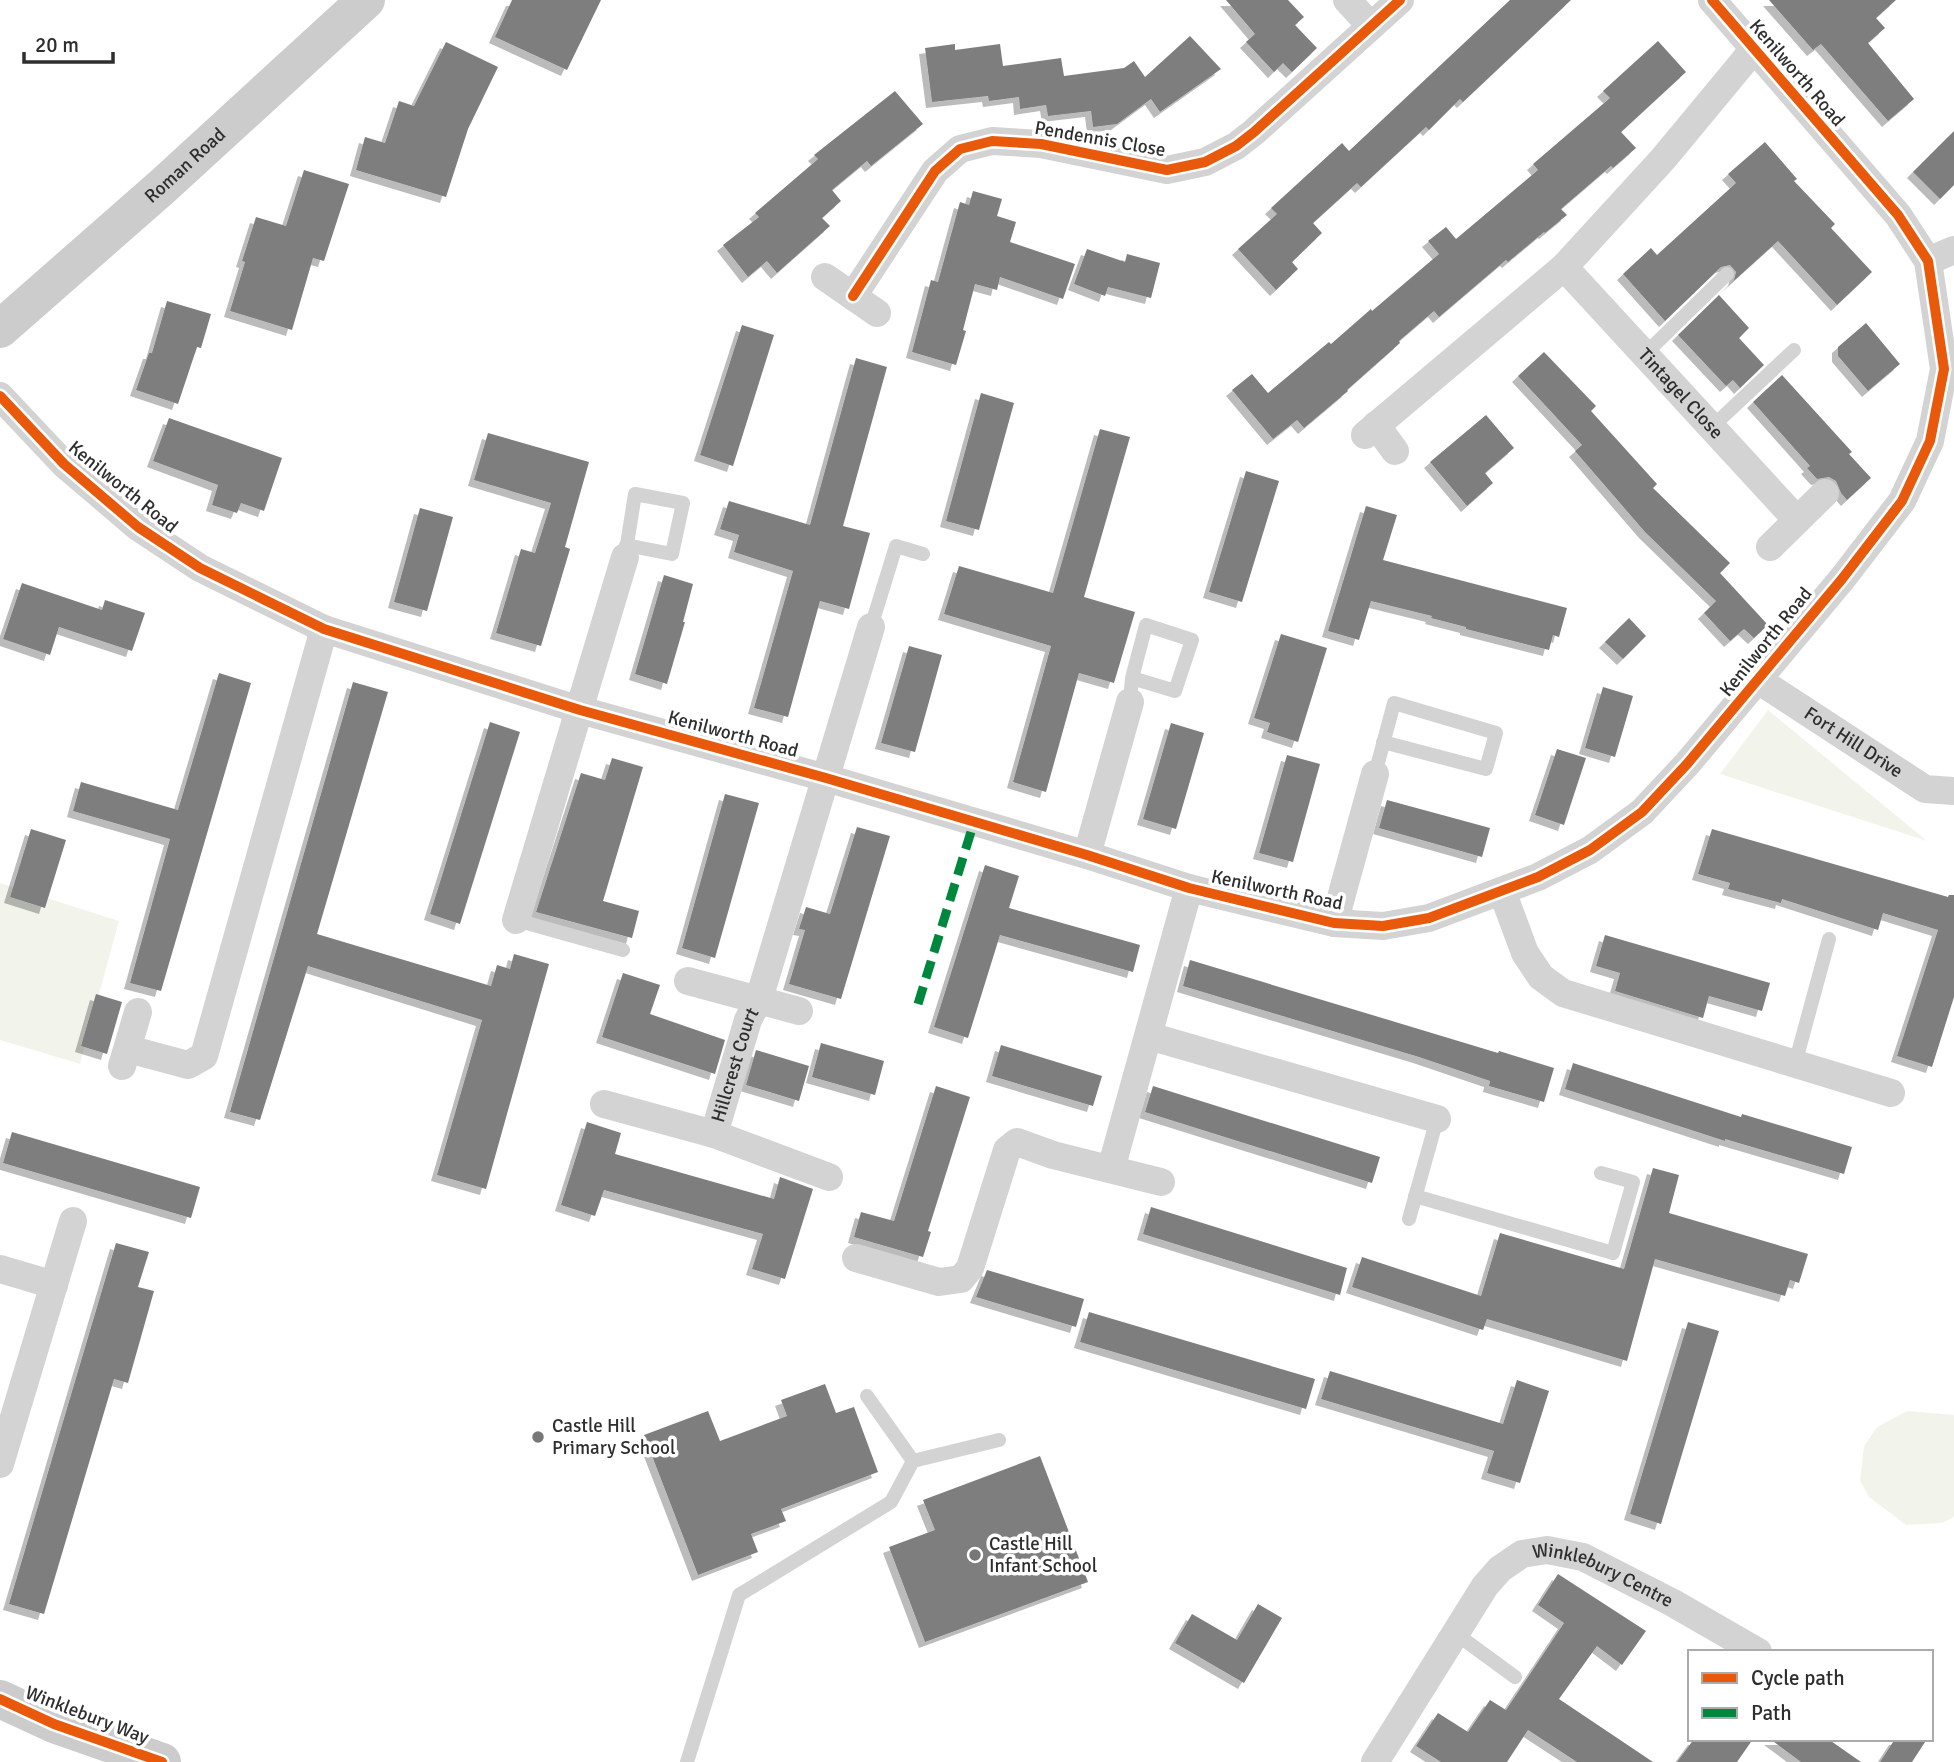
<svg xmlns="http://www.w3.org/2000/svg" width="1954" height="1762" font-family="Signika,sans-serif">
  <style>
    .green { fill: #f2f4ec }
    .building { fill: #7e7e7e; filter: url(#shadow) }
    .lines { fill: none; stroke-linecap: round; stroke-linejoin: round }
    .lane { stroke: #d3d3d3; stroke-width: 14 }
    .street { stroke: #d3d3d3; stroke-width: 28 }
    .secondary { stroke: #ccc; stroke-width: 38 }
    .quiet { stroke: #00873e; stroke-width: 9; stroke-dasharray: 18 9; stroke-linecap: butt }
    .cycleway-casing { stroke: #fff; stroke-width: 15 }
    .cycleway { stroke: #e8590c; stroke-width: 10 }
    .poi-dot { fill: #777; stroke: #fff; stroke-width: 2.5 }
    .labels { text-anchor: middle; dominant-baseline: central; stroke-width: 7; stroke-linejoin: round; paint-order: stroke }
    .street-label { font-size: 19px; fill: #2e2e2e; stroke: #fff }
    .poi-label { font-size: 19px; fill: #2e2e2e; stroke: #fff; text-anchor: start }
  </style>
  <defs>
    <filter id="shadow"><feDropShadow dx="-6" dy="6" stdDeviation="0" flood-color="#0004"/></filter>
  </defs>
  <rect width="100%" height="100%" fill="#fff"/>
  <path class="green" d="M 1768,710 L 1927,841 L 1720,774 Z
    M 0,883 L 119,921 L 80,1064 L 0,1040 Z
    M 1907,1411 L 1954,1415 L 1954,1517 L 1942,1523 L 1906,1525 L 1869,1497 L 1860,1481 L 1864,1446 L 1877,1427 Z"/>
  <path class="building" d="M 512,0 L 601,0 L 567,70 L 495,37 Z
    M 1226,0 L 1288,0 L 1304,17 L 1295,25 L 1317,48 L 1292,72 L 1283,63 L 1274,72 L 1246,42 L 1255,34 Z
    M 1510,0 L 1571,0 L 1463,102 L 1460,99 L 1429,130 L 1426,127 L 1361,187 L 1357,183 L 1313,223 L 1322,233 L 1292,262 L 1298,269 L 1276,290 L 1238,249 L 1277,214 L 1271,208 L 1342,143 L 1349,151 Z
    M 1769,0 L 1896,0 L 1876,18 L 1885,28 L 1868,43 L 1914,99 L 1888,121 L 1821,44 L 1813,50 Z
    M 1190,36 L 1221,69 L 1160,112 L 1151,99 L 1117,124 L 1093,127 L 1091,111 L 1048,116 L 1046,105 L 1020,109 L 1019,97 L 989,101 L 988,96 L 932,102 L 925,48 L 955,44 L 955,50 L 1000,44 L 1003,66 L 1061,58 L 1064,76 L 1124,68 L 1134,61 L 1145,77 Z
    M 1658,41 L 1686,72 L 1621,132 L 1636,148 L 1613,168 L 1611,166 L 1561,209 L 1567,215 L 1545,233 L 1544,232 L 1508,262 L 1506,260 L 1439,317 L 1434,311 L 1399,341 L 1400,343 L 1347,390 L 1348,391 L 1304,428 L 1297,420 L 1273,439 L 1232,390 L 1252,374 L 1268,393 L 1329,342 L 1331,344 L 1371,309 L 1372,311 L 1439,254 L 1428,241 L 1446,227 L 1456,239 L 1538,170 L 1533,164 L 1610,98 L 1603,91 Z
    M 446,42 L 498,67 L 468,129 L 446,197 L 356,170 L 365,137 L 385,143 L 399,101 L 414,106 Z
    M 895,91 L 923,124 L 871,166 L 867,161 L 832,190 L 841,201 L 822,218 L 830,226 L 777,273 L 767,261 L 748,277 L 723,245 L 759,217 L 755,213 L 818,159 L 814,155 Z
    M 1954,131 L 1954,185 L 1940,199 L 1913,172 Z
    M 1765,142 L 1797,179 L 1794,181 L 1835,224 L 1831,228 L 1872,272 L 1837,305 L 1778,241 L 1726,288 L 1734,280 L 1736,272 L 1730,265 L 1721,267 L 1665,321 L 1623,274 L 1651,248 L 1657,255 L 1736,183 L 1728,174 Z
    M 304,170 L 349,184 L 324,261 L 313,258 L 292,330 L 230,311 L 245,262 L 242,261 L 256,217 L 286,226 Z
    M 973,191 L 1002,199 L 997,216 L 1016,222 L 1010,242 L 1075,264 L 1063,299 L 1000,277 L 997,290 L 975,284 L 963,330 L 966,331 L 956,365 L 912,352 L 931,280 L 938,282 L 960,202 L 969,205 Z
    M 1087,249 L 1125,262 L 1127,254 L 1160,263 L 1151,298 L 1108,287 L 1105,296 L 1074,284 Z
    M 1719,295 L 1749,328 L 1739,338 L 1764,365 L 1740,388 L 1733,380 L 1726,386 L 1678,335 Z
    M 167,301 L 211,314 L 201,348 L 197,347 L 178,404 L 136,390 L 149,353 L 152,353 Z
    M 1866,323 L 1900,364 L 1868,391 L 1838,356 L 1838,347 Z
    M 742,325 L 774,335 L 733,466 L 700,455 Z
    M 1544,352 L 1596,406 L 1591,411 L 1657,484 L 1653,488 L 1730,563 L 1720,573 L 1768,625 L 1754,638 L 1744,629 L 1730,641 L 1704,613 L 1716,601 L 1645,532 L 1575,451 L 1582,445 L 1518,376 Z
    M 856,358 L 887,367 L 843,526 L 870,533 L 849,609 L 820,601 L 788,717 L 754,708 L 793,571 L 734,552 L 739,535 L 720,529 L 729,501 L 810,525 Z
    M 1782,375 L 1852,452 L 1849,454 L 1871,478 L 1847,500 L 1841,493 L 1836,481 L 1829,477 L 1817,479 L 1807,468 L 1810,466 L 1753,402 Z
    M 981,393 L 1014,403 L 979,530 L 946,521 Z
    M 1486,415 L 1514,448 L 1485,473 L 1493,483 L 1467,506 L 1430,462 Z
    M 169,418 L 282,458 L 264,511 L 241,503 L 237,513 L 212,505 L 218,485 L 153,461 Z
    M 1100,429 L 1130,437 L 1084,597 L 1135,612 L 1114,683 L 1079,673 L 1046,792 L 1013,782 L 1051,646 L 944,614 L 959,566 L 1053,593 Z
    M 488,433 L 589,462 L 565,547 L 570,549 L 541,646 L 496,633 L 521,549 L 535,553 L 551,503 L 474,480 Z
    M 1246,471 L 1279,481 L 1242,602 L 1209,592 Z
    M 1366,506 L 1397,515 L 1383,560 L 1567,608 L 1559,637 L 1553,635 L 1549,650 L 1466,629 L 1466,627 L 1431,618 L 1432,616 L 1371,601 L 1359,640 L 1328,631 Z
    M 420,508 L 453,517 L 427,611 L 394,602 Z
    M 664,575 L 693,584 L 683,622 L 685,622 L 667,684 L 635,674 Z
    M 22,583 L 102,610 L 105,600 L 145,613 L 132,651 L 59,627 L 50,655 L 3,639 Z
    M 1629,618 L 1646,636 L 1623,659 L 1605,642 Z
    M 1281,634 L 1327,648 L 1298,742 L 1267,732 L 1270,723 L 1254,718 Z
    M 909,646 L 942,655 L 915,752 L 881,743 Z
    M 219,673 L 251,683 L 161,991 L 130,983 L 170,839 L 73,811 L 81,782 L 178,810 Z
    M 353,682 L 388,692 L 317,934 L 491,986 L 497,965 L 510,969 L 514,954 L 549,964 L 486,1189 L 437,1175 L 482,1020 L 308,966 L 260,1120 L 230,1112 Z
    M 1603,687 L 1633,696 L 1615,757 L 1585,748 Z
    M 490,722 L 520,732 L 460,924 L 430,914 Z
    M 1171,723 L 1204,733 L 1176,829 L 1143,819 Z
    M 1557,749 L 1586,758 L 1564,825 L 1535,815 Z
    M 1287,755 L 1320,764 L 1293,862 L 1259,853 Z
    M 612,758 L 643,767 L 603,901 L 639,911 L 632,938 L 536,912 L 581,773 L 605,780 Z
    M 725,794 L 759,803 L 715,958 L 682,948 Z
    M 1387,800 L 1490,828 L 1482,857 L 1379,828 Z
    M 857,827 L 890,836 L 841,999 L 789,984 L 805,930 L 799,929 L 806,907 L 830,914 Z
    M 31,829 L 66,840 L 45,908 L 10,897 Z
    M 1712,829 L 1948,897 L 1949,895 L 1954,895 L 1954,997 L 1932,1067 L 1897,1056 L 1938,930 L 1883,913 L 1878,930 L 1782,899 L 1781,903 L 1728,889 L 1730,883 L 1698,874 Z
    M 985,865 L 1019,876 L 1009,908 L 1140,945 L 1133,972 L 1000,935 L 968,1038 L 934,1027 Z
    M 1605,935 L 1770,983 L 1762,1011 L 1709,996 L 1703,1018 L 1615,991 L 1620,973 L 1596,966 Z
    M 1190,960 L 1498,1053 L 1499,1051 L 1554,1068 L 1544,1102 L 1489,1086 L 1490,1081 L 1419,1057 L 1183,986 Z
    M 623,973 L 660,985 L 650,1014 L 725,1040 L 715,1074 L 602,1037 Z
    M 96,994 L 122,1002 L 107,1054 L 81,1046 Z
    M 821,1043 L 884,1061 L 875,1095 L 812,1077 Z
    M 1001,1045 L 1102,1076 L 1093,1106 L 992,1076 Z
    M 756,1050 L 809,1066 L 799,1101 L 746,1085 Z
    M 1573,1063 L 1741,1117 L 1742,1114 L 1852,1147 L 1844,1174 L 1725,1139 L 1725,1141 L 1565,1089 Z
    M 936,1086 L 970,1097 L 928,1231 L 931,1232 L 923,1257 L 854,1237 L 861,1212 L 894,1221 Z
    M 1153,1086 L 1380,1157 L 1372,1183 L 1145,1112 Z
    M 587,1122 L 621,1133 L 615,1154 L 774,1199 L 780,1177 L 813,1189 L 785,1279 L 752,1269 L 763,1234 L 604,1190 L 595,1216 L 561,1205 Z
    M 12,1132 L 200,1187 L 191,1218 L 3,1163 Z
    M 1653,1168 L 1679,1175 L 1669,1213 L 1808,1254 L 1799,1283 L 1790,1280 L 1785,1296 L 1655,1259 L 1627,1361 L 1487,1319 L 1483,1330 L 1352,1287 L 1362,1257 L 1481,1296 L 1500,1233 L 1624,1269 Z
    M 1151,1207 L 1347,1268 L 1340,1295 L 1143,1234 Z
    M 116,1243 L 149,1252 L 138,1287 L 154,1291 L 128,1383 L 114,1379 L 44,1614 L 9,1604 Z
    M 987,1270 L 1084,1299 L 1076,1327 L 976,1297 Z
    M 1089,1312 L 1315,1379 L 1306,1409 L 1080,1342 Z
    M 1688,1322 L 1719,1331 L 1661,1524 L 1630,1514 Z
    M 1330,1371 L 1503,1424 L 1517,1380 L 1549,1391 L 1520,1483 L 1487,1473 L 1494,1451 L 1321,1399 Z
    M 825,1384 L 836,1413 L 854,1407 L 878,1472 L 781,1509 L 786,1521 L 751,1534 L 758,1552 L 698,1575 L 644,1435 L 708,1411 L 720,1441 L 787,1416 L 781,1400 Z
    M 1040,1456 L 1088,1582 L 925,1642 L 889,1547 L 935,1530 L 923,1500 Z
    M 1558,1574 L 1646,1631 L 1622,1665 L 1597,1646 L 1559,1699 L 1653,1762 L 1577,1762 L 1528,1730 L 1507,1762 L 1441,1762 L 1416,1746 L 1438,1713 L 1468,1732 L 1490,1700 L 1506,1710 L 1564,1623 L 1538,1605 Z
    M 1258,1604 L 1282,1618 L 1244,1683 L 1175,1643 L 1192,1614 L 1237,1640 Z
    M 1694,1739 L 1753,1739 L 1737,1762 L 1677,1762 Z
    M 1770,1739 L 1828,1739 L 1861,1762 L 1801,1762 Z
    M 1895,1739 L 1927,1739 L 1912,1762 L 1880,1762 Z"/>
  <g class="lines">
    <path class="lane" d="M 1645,354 L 1727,274
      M 1713,426 L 1794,350
      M 625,557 L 635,494 L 683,503 L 672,554 L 626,545
      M 871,627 L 896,546 L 923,554
      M 1130,702 L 1132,678 L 1146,625 L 1192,640 L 1175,691 L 1132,678
      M 1375,774 L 1394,703 L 1496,733 L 1486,769 L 1383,742
      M 516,920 L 623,950
      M 1795,1064 L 1829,939
      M 1415,1196 L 1613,1253 L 1633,1182 L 1601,1173
      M 1409,1219 L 1437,1119
      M 867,1396 L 913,1461 L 999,1440
      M 1455,1633 L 1515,1677
      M 687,1762 L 739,1595 L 891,1502 L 913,1461"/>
    <g class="street">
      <path d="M 1347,0 L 1371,26"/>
      <path d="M 1928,261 L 1954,250"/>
      <path id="s1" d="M 1564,267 L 1797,520"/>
      <path d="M 825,277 L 877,313"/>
      <path d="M 853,296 L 935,171 L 960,149 L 992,141 L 1041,144 L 1167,170 L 1205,162 L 1236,146 L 1254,132 L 1400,0"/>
      <path d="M 0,396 L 64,464 L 138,527 L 200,568 L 324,629 L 580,710 L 826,778 L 1087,855 L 1189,888 L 1334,923 L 1383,926 L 1429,918 L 1538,877 L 1590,850 L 1642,812 L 1687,764 L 1842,579 L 1902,501 L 1930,441 L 1944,369 L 1928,261 L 1898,215 L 1712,0"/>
      <path d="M 1376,425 L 1395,451"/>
      <path d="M 1365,435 L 1564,267 L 1663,159 L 1745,60 L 1753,48"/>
      <path d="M 1770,547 L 1825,493"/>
      <path id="s2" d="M 1758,680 L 1925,789 L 1954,791"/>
      <path d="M 1087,855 L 1130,702"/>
      <path d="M 1502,891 L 1525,953 L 1541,977 L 1563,993 L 1891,1093"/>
      <path d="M 516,920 L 625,557"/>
      <path d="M 1334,923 L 1375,774"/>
      <path d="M 688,981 L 799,1011"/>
      <path d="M 1149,1036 L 1437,1119"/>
      <path d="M 128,1049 L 188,1065 L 204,1056 L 324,629"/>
      <path d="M 122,1066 L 138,1012"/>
      <path d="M 604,1104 L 714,1134 L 829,1177"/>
      <path id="s3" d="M 714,1134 L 748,1020 L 759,999 L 871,627"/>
      <path d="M 1111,1169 L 1189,888"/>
      <path d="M 856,1258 L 939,1282 L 961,1279 L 970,1268 L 1007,1150 L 1017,1142 L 1053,1155 L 1161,1182"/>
      <path d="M 0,1269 L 54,1285"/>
      <path d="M 0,1464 L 73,1221"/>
      <path id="s4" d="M 1375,1762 L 1485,1586 L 1500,1569 L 1522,1554 L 1547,1550 L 1583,1557 L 1673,1603 L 1758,1652"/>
    </g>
    <g class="secondary">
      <path id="s5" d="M 0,329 L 163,186 L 366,0"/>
      <path d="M 0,1699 L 54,1724 L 162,1762"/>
    </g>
    <path class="quiet" d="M 918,1004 L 974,822"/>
    <defs>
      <path id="cycleway" d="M 853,296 L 935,171 L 960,149 L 992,141 L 1041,144 L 1167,170 L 1205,162 L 1236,146 L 1254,132 L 1400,0
        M 0,396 L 64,464 L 138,527 L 200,568 L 324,629 L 580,710 L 826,778 L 1087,855 L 1189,888 L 1334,923 L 1383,926 L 1429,918 L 1538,877 L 1590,850 L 1642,812 L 1687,764 L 1842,579 L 1902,501 L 1930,441 L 1944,369 L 1928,261 L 1898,215 L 1712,0
        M 0,1699 L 54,1724 L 162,1762"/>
    </defs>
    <use href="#cycleway" class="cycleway-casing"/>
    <use href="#cycleway" class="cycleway"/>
  </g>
  <g class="poi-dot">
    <circle cx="538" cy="1437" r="7"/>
    <circle cx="975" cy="1555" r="7"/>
  </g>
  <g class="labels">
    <g class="street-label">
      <text transform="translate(1797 73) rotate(49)">Kenilworth Road</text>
      <text transform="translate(1100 139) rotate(10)">Pendennis Close</text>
      <text stroke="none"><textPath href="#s5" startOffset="247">Roman Road</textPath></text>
      <text stroke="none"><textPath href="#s1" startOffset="172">Tintagel Close</textPath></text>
      <text transform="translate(123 487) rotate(39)">Kenilworth Road</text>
      <text transform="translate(1766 642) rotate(-51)">Kenilworth Road</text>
      <text transform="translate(733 734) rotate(15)">Kenilworth Road</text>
      <text stroke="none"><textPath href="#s2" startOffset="114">Fort Hill Drive</textPath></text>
      <text transform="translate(1277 890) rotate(12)">Kenilworth Road</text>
      <text stroke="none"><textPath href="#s3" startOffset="72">Hillcrest Court</textPath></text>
      <text stroke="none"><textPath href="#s4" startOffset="343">Winklebury Centre</textPath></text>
      <text transform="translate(87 1715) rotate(21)">Winklebury Way</text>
    </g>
    <g class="poi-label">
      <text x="552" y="1426">Castle Hill<tspan x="552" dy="22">Primary School</tspan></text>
      <text x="989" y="1544">Castle Hill<tspan x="989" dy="22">Infant School</tspan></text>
    </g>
  </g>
  <rect x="1688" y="1650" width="245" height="91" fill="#ffffff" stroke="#ababab" stroke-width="2"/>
  <rect x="1702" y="1673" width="35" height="10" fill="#e8590c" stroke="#ababab" stroke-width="2"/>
  <text x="1751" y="1685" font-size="21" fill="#2e2e2e">Cycle path</text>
  <rect x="1702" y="1708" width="35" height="10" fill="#00873e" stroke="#ababab" stroke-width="2"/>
  <text x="1751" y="1720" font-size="21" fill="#2e2e2e">Path</text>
  <path d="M24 52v10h89v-10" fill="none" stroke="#2e2e2e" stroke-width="3.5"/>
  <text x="35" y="52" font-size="21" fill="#2e2e2e" stroke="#ffffff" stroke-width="5" paint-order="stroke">20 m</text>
</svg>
